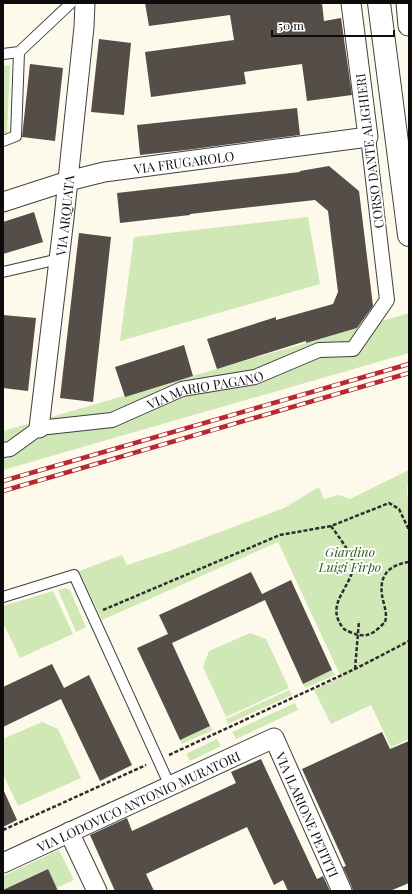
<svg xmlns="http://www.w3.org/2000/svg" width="412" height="894" font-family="'Playfair Display',serif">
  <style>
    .green { fill: #d0e7b6 }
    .building { fill: #544d48 }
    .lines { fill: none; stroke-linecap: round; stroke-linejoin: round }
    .service-casing { stroke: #3f3f3f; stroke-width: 12 }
    .pedestrian-casing { stroke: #3f3f3f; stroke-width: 16 }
    .minor-casing { stroke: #3f3f3f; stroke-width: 21 }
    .tertiary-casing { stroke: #3f3f3f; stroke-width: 24 }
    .path { stroke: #2e2e2e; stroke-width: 2.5; stroke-dasharray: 4 2; stroke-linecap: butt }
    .service { stroke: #fff; stroke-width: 10 }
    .pedestrian { stroke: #fff; stroke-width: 14 }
    .minor { stroke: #fff; stroke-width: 19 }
    .tertiary { stroke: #fff; stroke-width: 22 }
    .rail-casing { stroke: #b72831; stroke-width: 4.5 }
    .rail { stroke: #fff; stroke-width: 3; stroke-dasharray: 9; stroke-linecap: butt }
    .labels { text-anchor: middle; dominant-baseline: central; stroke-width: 4; stroke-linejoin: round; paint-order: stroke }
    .street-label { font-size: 13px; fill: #0c0c0c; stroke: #fff }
    .park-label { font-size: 13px; font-style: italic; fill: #2d611f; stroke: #fff }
  </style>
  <rect width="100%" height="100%" fill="#fefaeb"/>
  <path class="green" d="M 10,65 L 7,133 L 3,135 L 3,66 Z
    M 308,217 L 320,284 L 120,341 L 134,237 Z
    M 409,313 L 409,353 L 3,470 L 3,431 Z
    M 409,470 C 409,481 405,492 409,503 L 409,739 L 391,747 L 371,705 L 331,724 L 314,690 L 341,677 L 278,542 L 102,620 L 79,571 L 122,555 L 127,565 L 169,551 L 284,508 L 319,487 L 324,499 L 339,495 L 350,499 Z
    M 65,588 L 70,590 L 86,627 L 76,632 L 58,590 Z
    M 53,591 L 73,634 L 20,658 L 3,623 L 3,606 Z
    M 250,633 L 266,639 L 289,688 L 226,717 L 203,667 L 209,651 Z
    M 332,670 L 335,675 L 306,688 L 303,684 Z
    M 289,690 L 292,695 L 228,724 L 226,719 Z
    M 295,703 L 298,710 L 236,739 L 232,732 Z
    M 42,722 L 58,729 L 81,778 L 18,806 L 3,774 L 3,739 Z
    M 210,726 L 213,730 L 182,744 L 180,740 Z
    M 217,739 L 221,746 L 190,761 L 186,754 Z
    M 59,850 L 74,880 L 56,888 L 47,869 L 3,890 L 3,876 Z"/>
  <path class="building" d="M 145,3 L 322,3 L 324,21 L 341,18 L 352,95 L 307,101 L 302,64 L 244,72 L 246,84 L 151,97 L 145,52 L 234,40 L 230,15 L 149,26 Z
    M 99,39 L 131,43 L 124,115 L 91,112 Z
    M 30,64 L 63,68 L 55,141 L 22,137 Z
    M 297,108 L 300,135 L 186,150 L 140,155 L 137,125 Z
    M 329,166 L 359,191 L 373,306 L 357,328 L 306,343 L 306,341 L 217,369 L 207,339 L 276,317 L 276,320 L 333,304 L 338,292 L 328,211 L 315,200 L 190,214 L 190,215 L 120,223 L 117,193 L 300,172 L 300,171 Z
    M 34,212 L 43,242 L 3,254 L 3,222 Z
    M 79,233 L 111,237 L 93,402 L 60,398 Z
    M 3,315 L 36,318 L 28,391 L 3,388 Z
    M 184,345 L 193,376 L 125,397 L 115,367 Z
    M 251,572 L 262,594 L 291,580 L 332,670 L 303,684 L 265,600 L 172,643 L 210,726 L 180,740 L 137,648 L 168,634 L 159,615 Z
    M 52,664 L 64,688 L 89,675 L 132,765 L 100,781 L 61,699 L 3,727 L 3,687 Z
    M 382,732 L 390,749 L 409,741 L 409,883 L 390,891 L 353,891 L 352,887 L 343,867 L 346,866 L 302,769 Z
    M 261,759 L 317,879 L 323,876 L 330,891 L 288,891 L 283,880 L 274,885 L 247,827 L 146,874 L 154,891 L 115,891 L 90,835 L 127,818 L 132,831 L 236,783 L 231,772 Z
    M 3,789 L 17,820 L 3,827 Z
    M 48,869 L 58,891 L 3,891 L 3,890 Z"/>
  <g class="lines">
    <defs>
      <path id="service" d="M 3,54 L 19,52 L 71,3
        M 3,141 L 16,136 L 19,52
        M 3,272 L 59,259
        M 3,597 L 74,575 L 170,786"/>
      <g id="pedestrian">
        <path id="s1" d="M 3,450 L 10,449 L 39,428 L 112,420 L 182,389 L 255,377 L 319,350 L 353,349 L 387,300 L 368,137"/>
      </g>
      <g id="minor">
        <path d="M 406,3 L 408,26"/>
        <path id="s2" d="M 3,202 L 68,181 L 104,172 L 368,137 L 351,3"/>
        <path id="s3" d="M 39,428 L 64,218 L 84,27 L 85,3"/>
        <path d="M 69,832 L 97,891"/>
        <path id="s4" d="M 3,863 L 274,738 L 342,891"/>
      </g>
      <path id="tertiary" d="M 379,3 L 409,235"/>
    </defs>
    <use href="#service" class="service-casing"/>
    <use href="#pedestrian" class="pedestrian-casing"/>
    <use href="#minor" class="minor-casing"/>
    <use href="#tertiary" class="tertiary-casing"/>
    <path class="path" d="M 331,526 C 338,536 355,557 354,569 C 353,571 352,573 351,575 C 344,594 327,607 343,628 C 345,630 347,631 350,632 C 363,638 371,636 381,626 C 381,626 384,623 385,622 C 388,613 383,603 382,595 C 379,574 390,565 409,562
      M 103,610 L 280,535 L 331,526 L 389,503 L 399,509 L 409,530
      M 355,669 L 359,621
      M 169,755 L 355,669 L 409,641
      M 3,830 L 146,765"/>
    <use href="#service" class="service"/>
    <use href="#pedestrian" class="pedestrian"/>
    <use href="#minor" class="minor"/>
    <use href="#tertiary" class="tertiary"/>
    <defs>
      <path id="rail" d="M 3,481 L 409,364
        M 3,491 L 409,373"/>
    </defs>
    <use href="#rail" class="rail-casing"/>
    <use href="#rail" class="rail"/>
  </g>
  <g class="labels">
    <g class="street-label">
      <text transform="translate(369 151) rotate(-97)">CORSO DANTE ALIGHIERI</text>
      <text stroke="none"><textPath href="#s2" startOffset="186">VIA FRUGAROLO</textPath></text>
      <text stroke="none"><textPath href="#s3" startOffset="214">VIA ARQUATA</textPath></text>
      <text stroke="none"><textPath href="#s1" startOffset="215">VIA MARIO PAGANO</textPath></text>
      <text stroke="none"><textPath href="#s4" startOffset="149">VIA LODOVICO ANTONIO MURATORI</textPath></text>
      <text stroke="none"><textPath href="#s4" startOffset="382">VIA ILARIONE PETITTI</textPath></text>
    </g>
    <g class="park-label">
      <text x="350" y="551">Giardino<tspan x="350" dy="15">Luigi Firpo</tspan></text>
    </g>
  </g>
  <rect width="412" height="894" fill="none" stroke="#0c0c0c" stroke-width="8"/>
  <path d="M272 30v6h122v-6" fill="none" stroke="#0c0c0c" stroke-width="2"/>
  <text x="278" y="30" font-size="12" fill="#0c0c0c" stroke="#ffffff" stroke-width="3" paint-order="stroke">50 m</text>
</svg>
